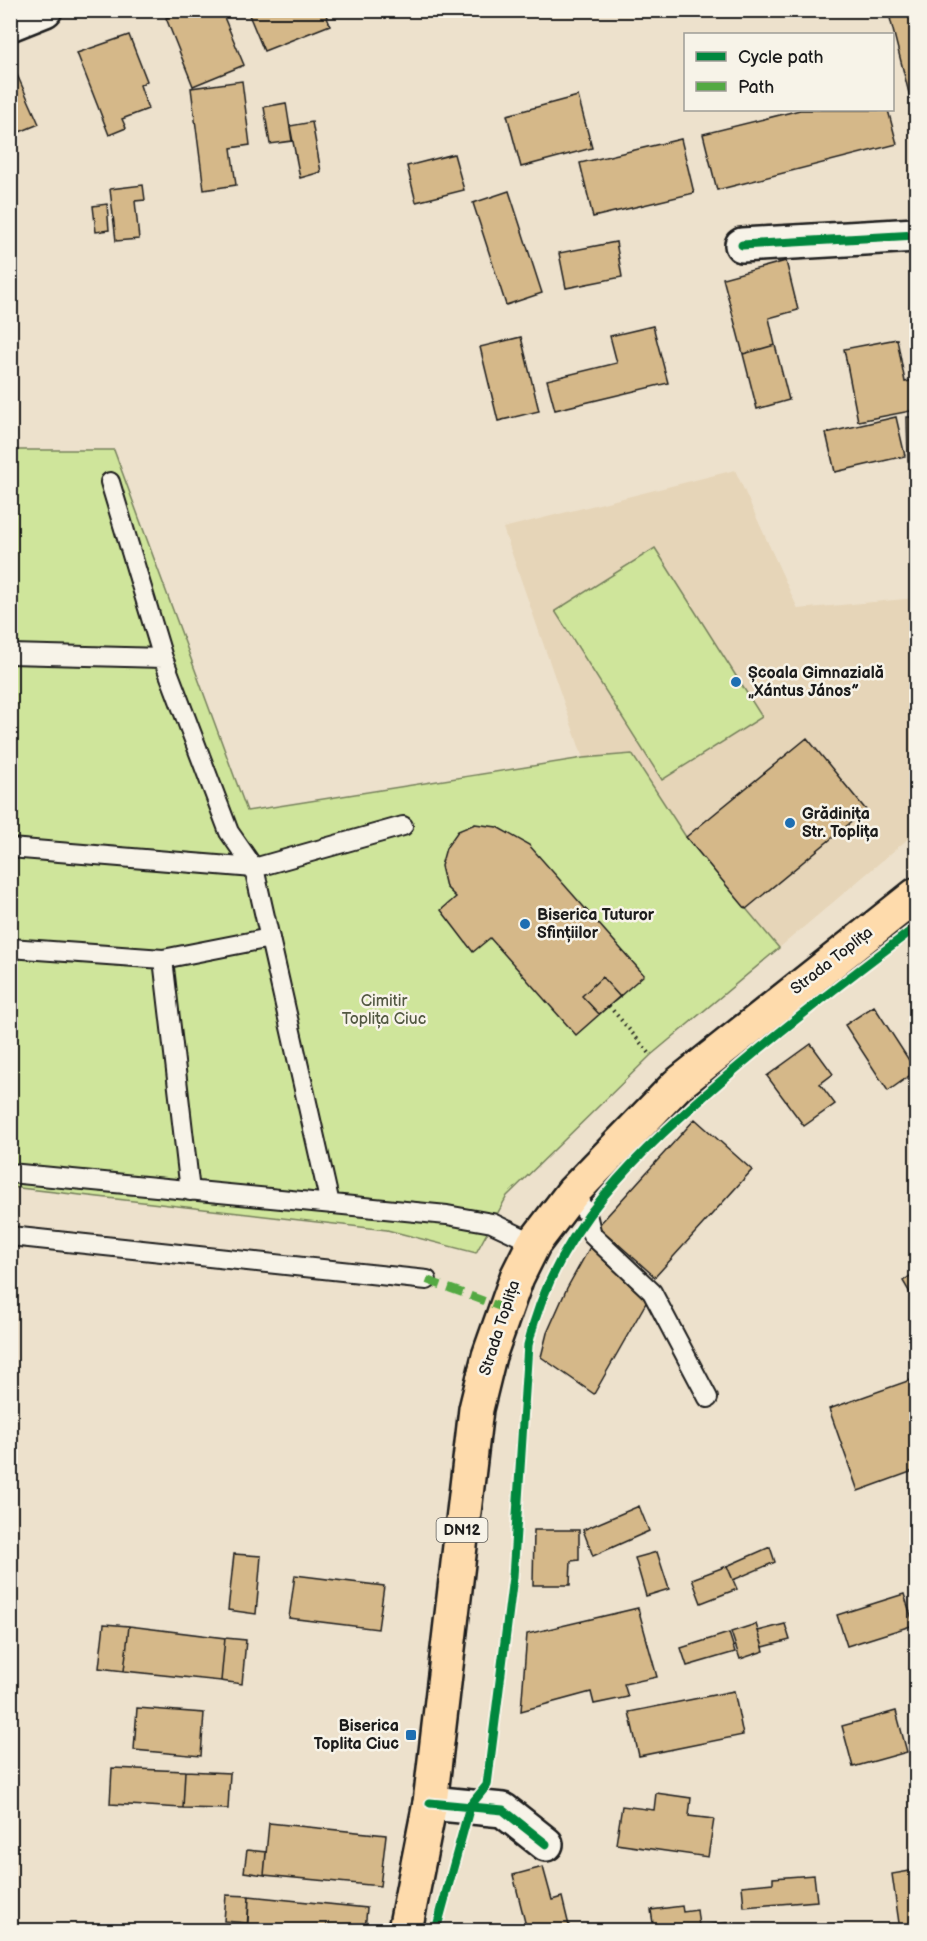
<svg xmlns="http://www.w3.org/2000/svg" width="927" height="1941" font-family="'Balsamiq Sans',sans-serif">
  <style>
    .built { fill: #e6d5b8 }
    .green { fill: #cfe59b; stroke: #76805c; stroke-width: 1.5 }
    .building { fill: #d5b889; stroke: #1c1c1c; stroke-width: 1.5 }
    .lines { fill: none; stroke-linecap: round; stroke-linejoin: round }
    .service-casing { stroke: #1c1c1c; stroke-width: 22 }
    .minor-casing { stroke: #1c1c1c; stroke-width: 38 }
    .primary-casing { stroke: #1c1c1c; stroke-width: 38 }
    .path { stroke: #1c1c1c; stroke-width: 4; stroke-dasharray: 1.5 4.5; stroke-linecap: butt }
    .service { stroke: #f7f3e8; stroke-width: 18 }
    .minor { stroke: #f7f3e8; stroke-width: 33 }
    .primary { stroke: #fedbac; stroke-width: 33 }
    .quiet { stroke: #52a943; stroke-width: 8; stroke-dasharray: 15 8; stroke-linecap: butt }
    .cycleway-casing { stroke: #f7f3e8; stroke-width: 13 }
    .cycleway { stroke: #00873e; stroke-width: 9 }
    .poi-dot { fill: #1f6fb2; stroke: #f7f3e8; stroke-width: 2 }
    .labels { text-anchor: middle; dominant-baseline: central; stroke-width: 5; stroke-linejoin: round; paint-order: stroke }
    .shield { fill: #f7f3e8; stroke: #5e5c59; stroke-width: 1.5 }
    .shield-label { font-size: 15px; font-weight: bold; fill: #1c1c1c }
    .poi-label { font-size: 16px; font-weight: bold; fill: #1c1c1c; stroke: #f7f3e8; text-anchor: start }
    .street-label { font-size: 16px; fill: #1c1c1c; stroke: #f7f3e8 }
    .park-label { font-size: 16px; fill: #525842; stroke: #f7f3e8 }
  </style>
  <rect width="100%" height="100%" fill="#ede1cc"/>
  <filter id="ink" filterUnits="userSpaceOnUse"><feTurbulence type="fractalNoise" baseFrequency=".0167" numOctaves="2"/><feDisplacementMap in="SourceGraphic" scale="12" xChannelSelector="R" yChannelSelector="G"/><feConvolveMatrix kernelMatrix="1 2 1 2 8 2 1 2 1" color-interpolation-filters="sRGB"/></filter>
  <g filter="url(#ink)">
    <path class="built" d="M 735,470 L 798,609 L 916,598 L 916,832 L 779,948 L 686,837 L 632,754 L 583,758 L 503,528 Z"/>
    <path class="green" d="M 11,450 L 114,450 L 247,811 L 583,758 L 632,754 L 686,837 L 779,948 L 651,1055 L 507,1196 L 476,1253 L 387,1230 L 11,1187 Z
      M 655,548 L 762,717 L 662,780 L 555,611 Z"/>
    <path class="building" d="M 185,10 L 221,10 L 244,65 L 193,86 L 166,18 Z
      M 247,10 L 324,10 L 330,25 L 264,51 Z
      M 916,11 L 916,121 L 890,18 Z
      M 129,35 L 147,81 L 140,85 L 148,109 L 122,119 L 126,128 L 109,135 L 77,53 Z
      M 10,59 L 39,124 L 10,136 Z
      M 242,81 L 250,145 L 231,148 L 236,185 L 204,190 L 191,88 Z
      M 578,96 L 592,148 L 521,167 L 507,115 Z
      M 286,103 L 292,141 L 270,144 L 264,107 Z
      M 800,110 L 888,110 L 897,144 L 717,190 L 703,134 Z
      M 312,122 L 321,172 L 300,178 L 290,126 Z
      M 681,139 L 694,193 L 593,217 L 580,163 Z
      M 454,154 L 464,190 L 416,202 L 407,166 Z
      M 143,185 L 145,200 L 135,201 L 139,239 L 116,241 L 110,189 Z
      M 509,191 L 542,293 L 506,305 L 473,203 Z
      M 107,204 L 109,230 L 96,232 L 93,206 Z
      M 10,237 L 14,269 L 10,269 Z
      M 616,242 L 622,277 L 566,288 L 559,253 Z
      M 786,261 L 798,310 L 769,318 L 775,345 L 743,354 L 723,278 Z
      M 653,326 L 668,383 L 555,410 L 547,380 L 617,363 L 610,336 Z
      M 521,337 L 539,411 L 498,421 L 480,347 Z
      M 897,339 L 905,382 L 914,380 L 916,410 L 858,421 L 844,349 Z
      M 775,345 L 789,400 L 757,409 L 743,354 Z
      M 896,417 L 905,456 L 835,472 L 826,433 Z
      M 907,417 L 916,417 L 916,461 L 908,461 Z
      M 807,738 L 866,810 L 746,909 L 686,837 Z
      M 475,824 L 497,827 L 529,845 L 644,975 L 576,1035 L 490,938 L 473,952 L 441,910 L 456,897 L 446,887 L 441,866 L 446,848 L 458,831 Z
      M 602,977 L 620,997 L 599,1014 L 582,996 Z
      M 874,1006 L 916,1071 L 888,1091 L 845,1025 Z
      M 811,1044 L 833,1074 L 820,1084 L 835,1104 L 804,1126 L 767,1076 Z
      M 695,1119 L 752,1170 L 655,1277 L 598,1226 Z
      M 590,1247 L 647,1301 L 594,1394 L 541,1357 L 547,1333 L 567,1288 Z
      M 916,1272 L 916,1303 L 903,1281 Z
      M 916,1378 L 916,1470 L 858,1491 L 829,1409 Z
      M 639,1506 L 649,1531 L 593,1556 L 583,1530 Z
      M 534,1530 L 579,1530 L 579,1560 L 571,1561 L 570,1585 L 533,1585 Z
      M 770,1547 L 775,1562 L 733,1580 L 727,1566 Z
      M 657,1552 L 669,1589 L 646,1596 L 635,1558 Z
      M 234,1554 L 261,1556 L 256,1614 L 228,1610 Z
      M 727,1566 L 737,1589 L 701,1603 L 692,1579 Z
      M 295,1575 L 384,1586 L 378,1629 L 289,1618 Z
      M 904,1594 L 914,1625 L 847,1646 L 837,1615 Z
      M 638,1608 L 657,1677 L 624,1684 L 628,1697 L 594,1704 L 591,1692 L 521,1711 L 527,1634 Z
      M 104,1624 L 129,1626 L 124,1671 L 99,1668 Z
      M 756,1624 L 764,1651 L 740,1659 L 731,1632 Z
      M 785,1624 L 790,1640 L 763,1647 L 758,1631 Z
      M 129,1626 L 225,1638 L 221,1681 L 124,1671 Z
      M 729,1633 L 735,1652 L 687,1666 L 681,1648 Z
      M 225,1638 L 246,1640 L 242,1684 L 221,1681 Z
      M 734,1691 L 743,1735 L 639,1756 L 629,1712 Z
      M 137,1708 L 204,1713 L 201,1756 L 134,1750 Z
      M 896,1711 L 907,1752 L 853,1767 L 842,1726 Z
      M 112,1768 L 185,1771 L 183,1808 L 110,1804 Z
      M 185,1771 L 230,1773 L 228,1809 L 183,1808 Z
      M 656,1793 L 691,1798 L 689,1816 L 714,1819 L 708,1857 L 616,1844 L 622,1806 L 654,1810 Z
      M 269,1823 L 386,1835 L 380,1886 L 264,1875 Z
      M 247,1850 L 266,1852 L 264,1875 L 244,1872 Z
      M 543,1867 L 552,1900 L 562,1897 L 570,1930 L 527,1930 L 513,1875 Z
      M 916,1870 L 916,1930 L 900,1930 L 892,1874 Z
      M 814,1875 L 817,1901 L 744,1907 L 742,1886 L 773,1883 L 773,1878 Z
      M 226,1895 L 249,1896 L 248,1923 L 224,1921 Z
      M 249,1896 L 367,1908 L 365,1930 L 247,1930 Z
      M 682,1906 L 683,1912 L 697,1910 L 699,1926 L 732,1922 L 733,1930 L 654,1930 L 651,1910 Z"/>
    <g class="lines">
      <defs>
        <path id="service" d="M 110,482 L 163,658 L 229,832 L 254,868 L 330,1204
          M 10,654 L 163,658
          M 10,848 L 254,868 L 403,826
          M 10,948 L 163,959 L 270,938
          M 163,959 L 190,1191
          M 10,1173 L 447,1215 L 492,1223 L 534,1243
          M 573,1192 L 587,1214 L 592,1235 L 652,1292 L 708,1398
          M 10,1236 L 427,1280"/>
        <path id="minor" d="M 10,24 L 45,10
          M 742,245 L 916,235
          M 430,1803 L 503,1810 L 546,1844"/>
        <path id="primary" d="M 405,1930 L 430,1803 L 476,1409 L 489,1356 L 517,1277 L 534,1243 L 573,1192 L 677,1085 L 916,895"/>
      </defs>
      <use href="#service" class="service-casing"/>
      <use href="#minor" class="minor-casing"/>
      <use href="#primary" class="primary-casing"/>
      <path class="path" d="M 609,1006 L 651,1055"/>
      <use href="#service" class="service"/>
      <use href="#minor" class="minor"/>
      <use href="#primary" class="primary"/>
      <path class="quiet" d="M 427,1280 L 506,1309"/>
      <defs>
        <path id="cycleway" d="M 742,245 L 916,235
          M 430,1803 L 503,1810 L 546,1844
          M 436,1930 L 470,1806 L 487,1785 L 513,1577 L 528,1345 C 555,1227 639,1152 727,1076 C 788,1024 852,975 916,927"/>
      </defs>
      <use href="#cycleway" class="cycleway-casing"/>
      <use href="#cycleway" class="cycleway"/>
    </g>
  </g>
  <g class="poi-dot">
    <circle cx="736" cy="682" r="6"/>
    <circle cx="790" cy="823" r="6"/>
    <circle cx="525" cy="924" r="6"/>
    <rect x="405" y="1729" width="12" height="12" rx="3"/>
  </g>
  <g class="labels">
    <rect class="shield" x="436.5" y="1518" width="51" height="24" rx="4.5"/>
    <g class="shield-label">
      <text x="462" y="1530">DN12</text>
    </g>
    <g class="poi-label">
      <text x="748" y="673">Școala Gimnazială<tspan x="748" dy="18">„Xántus János”</tspan></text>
      <text x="802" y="814">Grădinița<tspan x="802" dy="18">Str. Toplița</tspan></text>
      <text x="537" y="915">Biserica Tuturor<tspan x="537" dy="18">Sfințiilor</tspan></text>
      <text x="399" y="1726" text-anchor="end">Biserica<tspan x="399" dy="18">Toplita Ciuc</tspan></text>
    </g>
    <g class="street-label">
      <text transform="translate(832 961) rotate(-38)">Strada Toplița</text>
      <text transform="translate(500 1328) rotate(-72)">Strada Toplița</text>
    </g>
    <g class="park-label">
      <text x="384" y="1001">Cimitir<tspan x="384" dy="18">Toplița Ciuc</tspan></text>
    </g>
  </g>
  <rect width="927" height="1941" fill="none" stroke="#f7f3e8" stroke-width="36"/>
  <rect x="18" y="18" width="891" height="1905" fill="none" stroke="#1c1c1c" stroke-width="2" filter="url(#ink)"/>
  <rect x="684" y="33" width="210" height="78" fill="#f7f3e8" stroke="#9f9d96" stroke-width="1.5"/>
  <rect x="696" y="52" width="30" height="9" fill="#00873e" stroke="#9f9d96" stroke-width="1.5"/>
  <text x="738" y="63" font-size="18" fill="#1c1c1c">Cycle path</text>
  <rect x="696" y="82" width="30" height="9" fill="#52a943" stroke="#9f9d96" stroke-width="1.5"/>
  <text x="738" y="93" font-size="18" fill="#1c1c1c">Path</text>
</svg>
